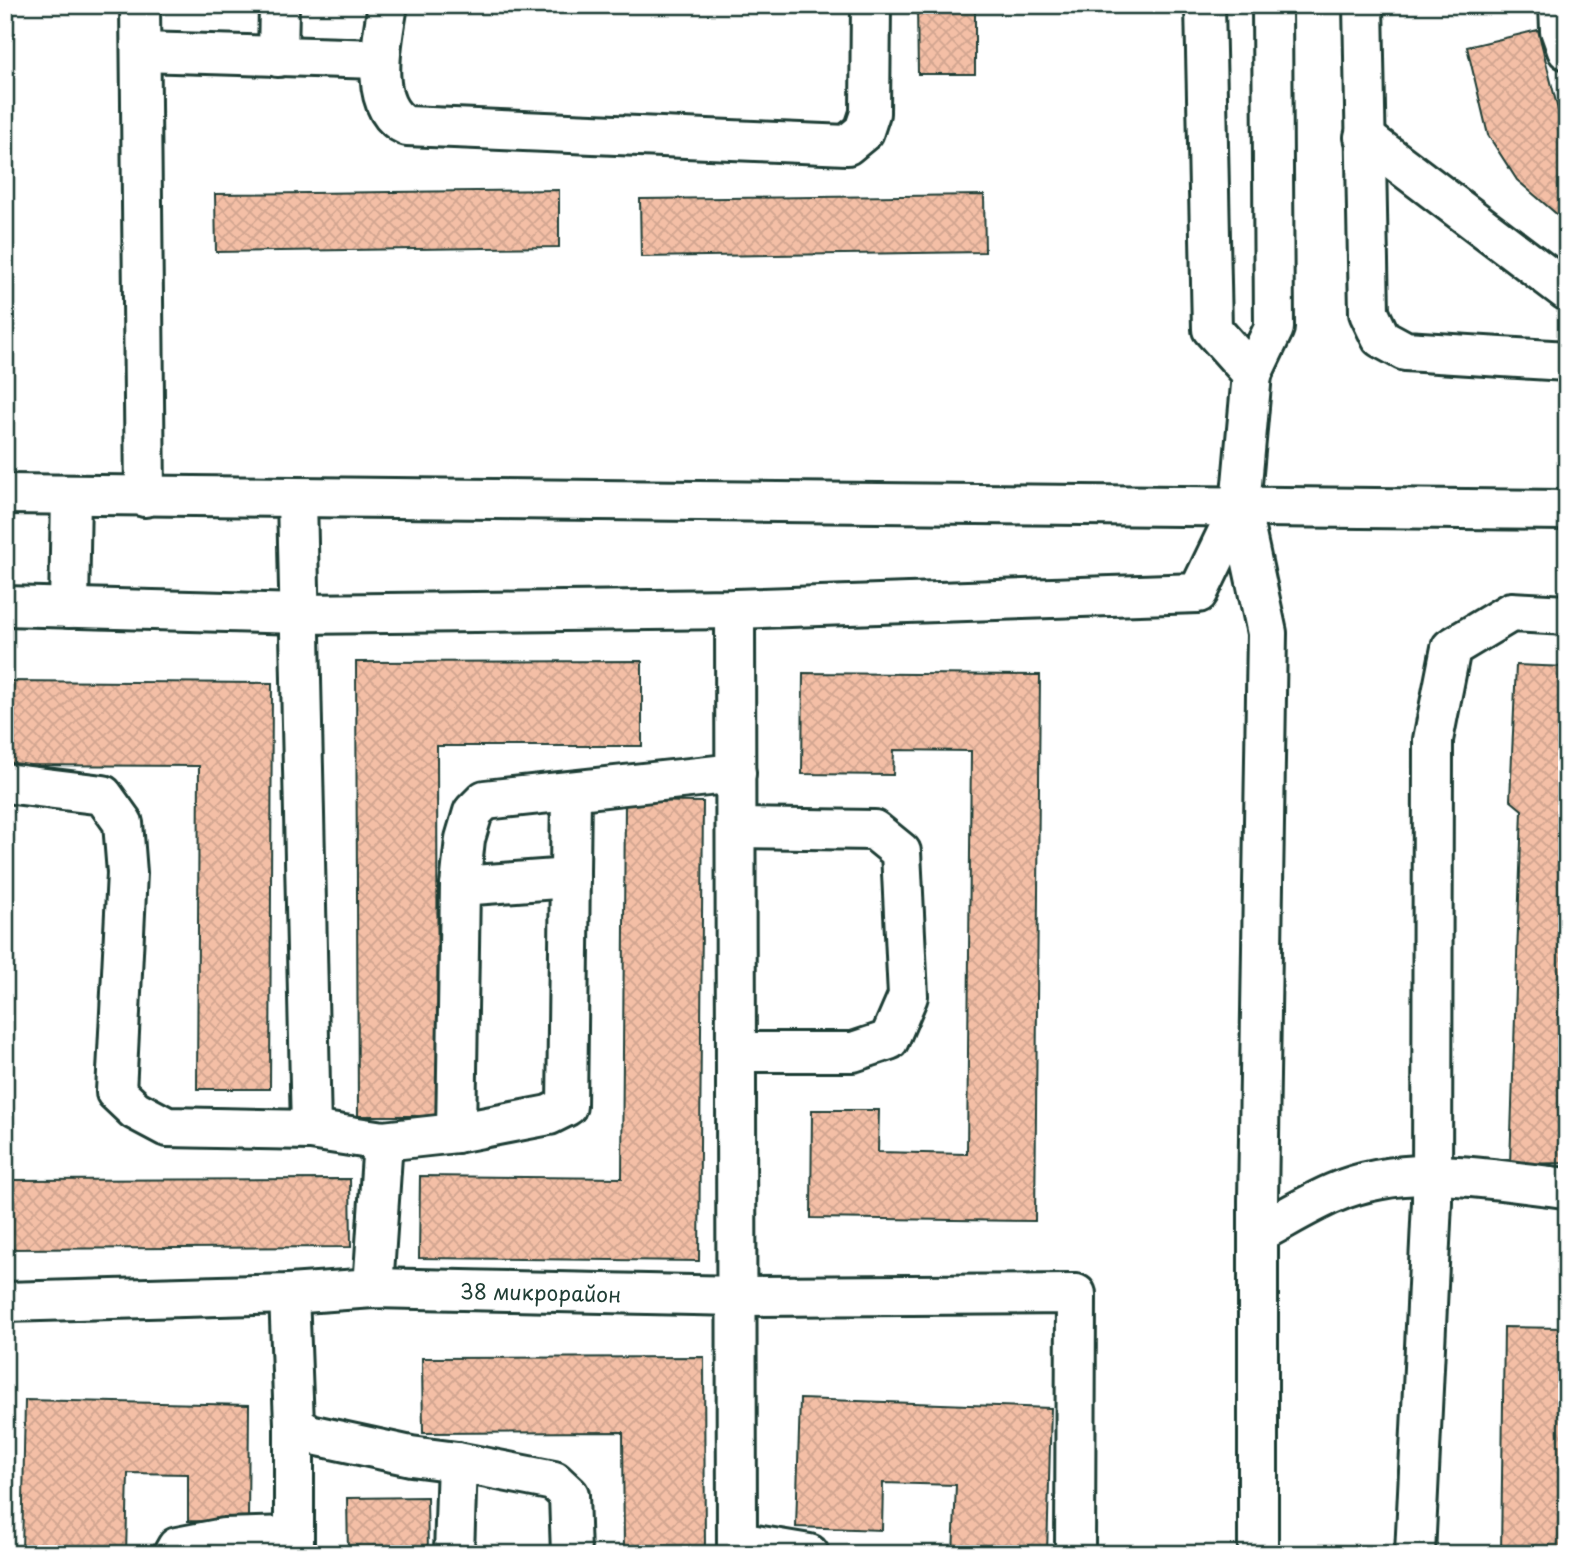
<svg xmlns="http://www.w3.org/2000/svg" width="1572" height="1559" font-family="'Playpen Sans',sans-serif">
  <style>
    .building { fill: url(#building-cross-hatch); stroke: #1f3d34; stroke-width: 2 }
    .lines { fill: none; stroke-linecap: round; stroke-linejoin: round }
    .minor-casing { stroke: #1f3d34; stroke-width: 44 }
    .minor { stroke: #fff; stroke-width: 38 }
    .labels { text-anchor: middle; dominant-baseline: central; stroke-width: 7; stroke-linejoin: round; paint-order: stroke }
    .street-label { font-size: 21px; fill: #1f3d34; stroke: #fff }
  </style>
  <defs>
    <pattern id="building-cross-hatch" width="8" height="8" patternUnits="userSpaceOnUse" patternTransform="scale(1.75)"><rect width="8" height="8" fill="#f4bfa6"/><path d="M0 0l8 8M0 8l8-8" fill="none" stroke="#d1a590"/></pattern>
  </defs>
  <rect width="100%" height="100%" fill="#fff"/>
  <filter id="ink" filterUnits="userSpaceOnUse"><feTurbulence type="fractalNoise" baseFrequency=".0143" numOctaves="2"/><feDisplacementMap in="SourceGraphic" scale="14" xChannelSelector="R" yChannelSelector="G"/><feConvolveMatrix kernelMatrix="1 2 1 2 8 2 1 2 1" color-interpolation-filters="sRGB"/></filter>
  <g filter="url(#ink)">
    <path class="building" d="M 917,5 L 975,5 L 975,74 L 918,74 Z
      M 1538,30 L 1560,118 L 1567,127 L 1567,223 L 1517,180 L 1488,135 L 1467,47 Z
      M 559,190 L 559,247 L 216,252 L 215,194 Z
      M 984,195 L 985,252 L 641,257 L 640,199 Z
      M 642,661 L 642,746 L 437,746 L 438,1116 L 358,1116 L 356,662 Z
      M 1516,665 L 1567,667 L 1567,1163 L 1510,1164 L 1522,810 L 1510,800 Z
      M 803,673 L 1040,675 L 1035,1221 L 811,1218 L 812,1110 L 879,1110 L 878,1152 L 967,1154 L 971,751 L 894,750 L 893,775 L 802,774 Z
      M 5,681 L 272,683 L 270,1089 L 197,1089 L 199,766 L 5,765 Z
      M 625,801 L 703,802 L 699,1261 L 419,1258 L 420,1176 L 622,1178 Z
      M 350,1179 L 351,1247 L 5,1249 L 5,1180 Z
      M 1504,1327 L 1567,1328 L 1567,1554 L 1501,1554 Z
      M 704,1357 L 705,1554 L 624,1554 L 623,1432 L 423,1433 L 422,1358 Z
      M 800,1399 L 1051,1408 L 1047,1554 L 953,1554 L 956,1485 L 883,1483 L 882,1530 L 796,1527 Z
      M 25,1400 L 249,1405 L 248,1522 L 188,1521 L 188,1474 L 128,1473 L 126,1554 L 22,1554 Z
      M 427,1497 L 428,1554 L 348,1554 L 347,1498 Z"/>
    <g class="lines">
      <defs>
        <g id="minor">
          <path d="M 140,5 L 145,497"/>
          <path d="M 388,5 C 382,40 367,108 407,126 L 847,145 L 864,131 L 870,113 L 871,5"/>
          <path d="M 1205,5 L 1212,329 L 1252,374 L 1274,328 L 1272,5"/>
          <path d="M 1363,5 L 1369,313 L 1381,338 L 1405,351 L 1567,361"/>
          <path d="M 1559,5 L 1560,30 L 1567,50"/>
          <path d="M 141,52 L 379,59"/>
          <path d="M 278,57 L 279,5"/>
          <path d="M 1364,137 L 1567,291"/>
          <path d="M 1252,374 L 1240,506 L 1267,633 L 1258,1201 L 1258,1554"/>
          <path d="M 5,494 L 1567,510"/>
          <path d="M 297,498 L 311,1130"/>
          <path d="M 5,606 L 300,614 L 735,609 L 1198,593 L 1240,506"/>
          <path d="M 69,608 L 71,495"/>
          <path d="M 735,609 L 737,1554"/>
          <path d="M 5,783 L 103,795 L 123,823 L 127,873 L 116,1092 L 135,1110 L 167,1127 L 311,1130 L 383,1141 L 456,1133 L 549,1115 L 567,1106 L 571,792"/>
          <path d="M 736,828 L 874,830 L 901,852 L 908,996 L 889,1040 L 853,1052 L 738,1052"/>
          <path d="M 460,886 L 570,878"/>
          <path d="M 456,1133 L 460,886 L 465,839 L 473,812 L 485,800 L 736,773"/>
          <path d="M 1258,1233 C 1283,1220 1308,1204 1334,1193 C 1407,1161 1491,1180 1567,1188"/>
          <path d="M 373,1288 L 383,1141"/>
          <path d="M 289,1294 L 294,1424 L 309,1434 L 411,1456 L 457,1462 L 554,1481 L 569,1495 L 571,1554"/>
          <path id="s1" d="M 5,1302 L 289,1294 L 373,1288 L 738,1296 L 1076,1294 L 1075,1554"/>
          <path d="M 738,1542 L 809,1554"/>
          <path d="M 173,1554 L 177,1547 L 224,1538 L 293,1536"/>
          <path d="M 294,1554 L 294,1424"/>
          <path d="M 454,1554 L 457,1462"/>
          <path d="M 1415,1554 L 1432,1202 L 1433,740 L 1451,648 L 1511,612 L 1567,615"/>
        </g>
      </defs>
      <use href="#minor" class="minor-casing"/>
      <use href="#minor" class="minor"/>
    </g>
  </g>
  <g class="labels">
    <g class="street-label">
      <text stroke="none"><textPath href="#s1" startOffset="536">38 микрорайон</textPath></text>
    </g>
  </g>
  <rect width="1572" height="1559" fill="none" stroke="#fff" stroke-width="28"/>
  <rect x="14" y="14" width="1544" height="1531" fill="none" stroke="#1f3d34" stroke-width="2.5" filter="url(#ink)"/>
</svg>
